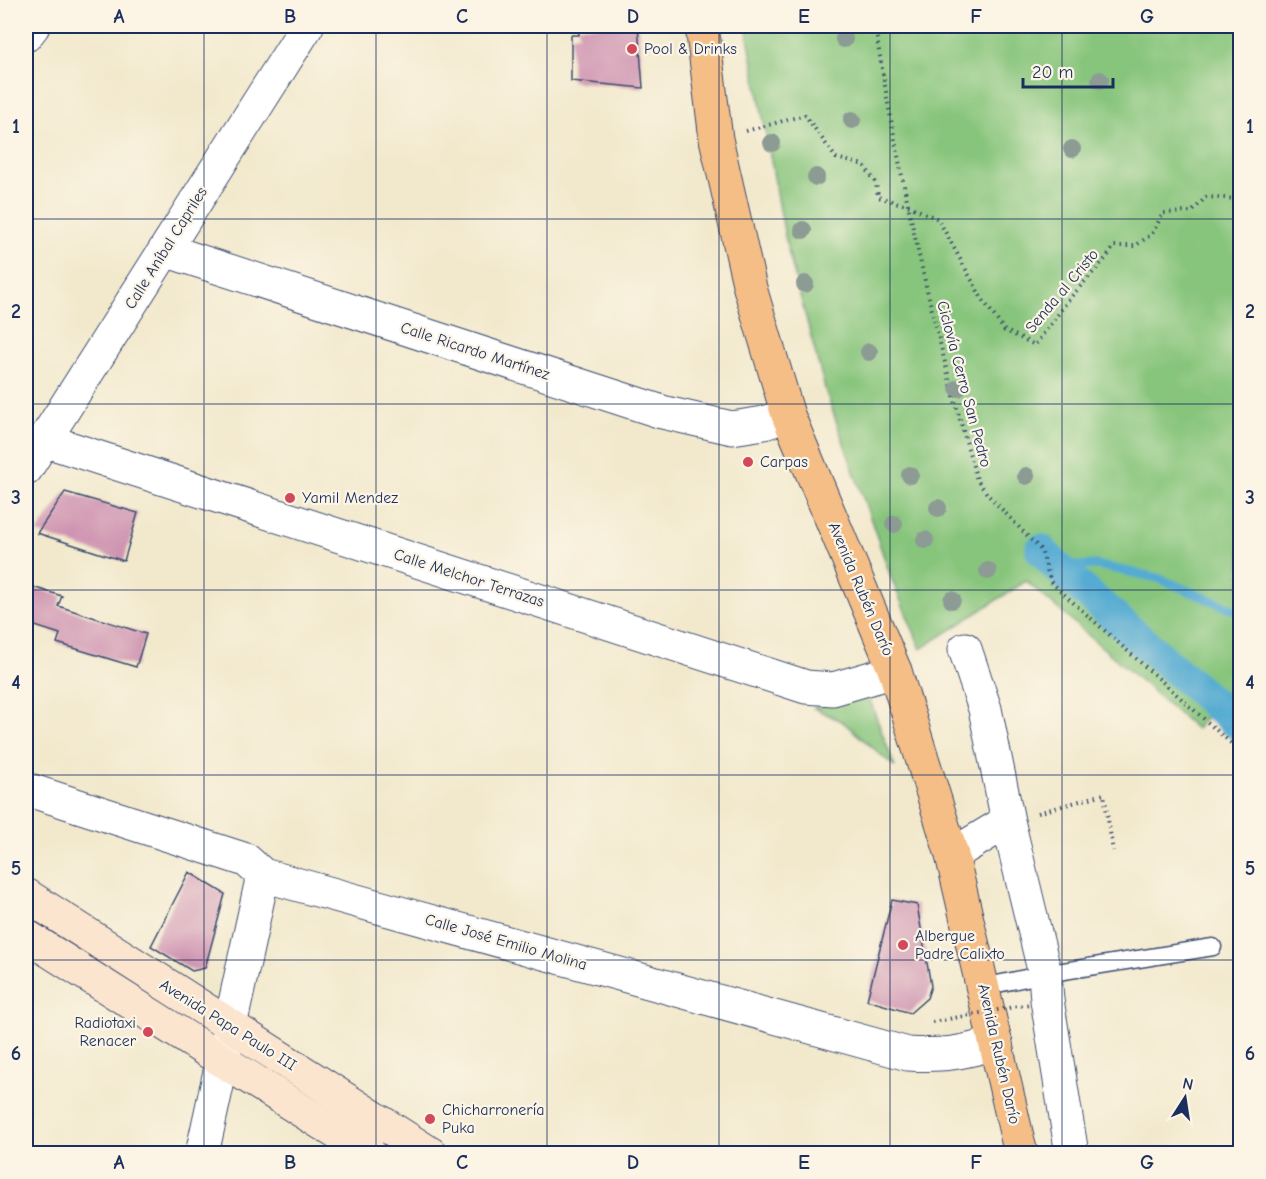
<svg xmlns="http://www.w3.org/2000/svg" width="1266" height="1179" font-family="'Comic Neue',sans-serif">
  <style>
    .green { fill: #87c57c; stroke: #517a6d; stroke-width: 1.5 }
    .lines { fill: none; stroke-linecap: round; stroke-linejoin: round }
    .stream { stroke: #55abd2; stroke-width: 9 }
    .canal { stroke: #55abd2; stroke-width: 32 }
    .building { fill: #cf94b1 }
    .service-casing { stroke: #3b4b6f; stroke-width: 19 }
    .minor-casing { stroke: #3b4b6f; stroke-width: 35 }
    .secondary-casing { stroke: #3b4b6f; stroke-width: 35 }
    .trunk-casing { stroke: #3b4b6f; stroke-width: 35 }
    .path { stroke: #3b4b6f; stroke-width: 4; stroke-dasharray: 1.5 4.5; stroke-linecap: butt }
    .service { stroke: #fff; stroke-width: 16 }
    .minor { stroke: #fff; stroke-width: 33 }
    .secondary { stroke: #fbe5cf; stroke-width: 33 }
    .trunk { stroke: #f5be86; stroke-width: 33 }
    .path-bridge { stroke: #3b4b6f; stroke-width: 4; stroke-dasharray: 1.5 4.5; stroke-linecap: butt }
    .tree { fill: #8d9b95 }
    .grid { fill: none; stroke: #1b2f5e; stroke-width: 1.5; stroke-opacity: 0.55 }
    .poi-dot { fill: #d1495b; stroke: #fcf5e5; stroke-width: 2 }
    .labels { text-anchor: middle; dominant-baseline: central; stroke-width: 4.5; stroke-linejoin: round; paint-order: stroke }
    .poi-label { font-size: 16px; fill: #1b2f5e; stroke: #fcf5e5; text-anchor: start }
    .street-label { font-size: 16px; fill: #1b2f5e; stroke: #fcf5e5 }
    .neatline { fill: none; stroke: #1b2f5e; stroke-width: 2 }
    .grid-label { font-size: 20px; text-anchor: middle; font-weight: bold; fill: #1b2f5e }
  </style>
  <rect width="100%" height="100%" fill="#fcf5e5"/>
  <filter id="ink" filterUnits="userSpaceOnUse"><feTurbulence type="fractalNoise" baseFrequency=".0167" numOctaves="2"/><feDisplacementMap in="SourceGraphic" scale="12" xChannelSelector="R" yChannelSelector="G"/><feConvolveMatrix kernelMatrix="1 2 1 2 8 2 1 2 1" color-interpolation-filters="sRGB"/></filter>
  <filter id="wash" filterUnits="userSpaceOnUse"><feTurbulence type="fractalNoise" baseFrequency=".008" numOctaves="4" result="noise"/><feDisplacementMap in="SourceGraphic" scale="24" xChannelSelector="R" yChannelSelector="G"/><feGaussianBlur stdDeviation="1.35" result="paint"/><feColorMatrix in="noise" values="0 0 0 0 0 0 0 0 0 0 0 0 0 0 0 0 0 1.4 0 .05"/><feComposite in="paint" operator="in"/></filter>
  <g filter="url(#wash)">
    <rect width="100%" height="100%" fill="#f2e9cd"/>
    <path class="green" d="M 746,26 L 1240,26 L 1240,677 L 1196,729 L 1026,581 L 921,649 L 892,580 L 826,392 L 787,247 Z
      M 866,690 L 895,767 L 843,722 L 814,708 Z"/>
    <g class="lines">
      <path class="stream" d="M 1057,567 L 1096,565 L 1158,578 L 1234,610 L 1240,607"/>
      <path class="canal" d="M 1041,550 L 1057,567 L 1240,726"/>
    </g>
    <g id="blocks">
      <path class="building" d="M 578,26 L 638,26 L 643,88 L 571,81 L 571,35 L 579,35 Z
        M 65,492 L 138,513 L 124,561 L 37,533 Z
        M 26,585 L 62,596 L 58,606 L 146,634 L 136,667 L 57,643 L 60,634 L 26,623 Z
        M 189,872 L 225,894 L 205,968 L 192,971 L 151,946 Z
        M 892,900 L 917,905 L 931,986 L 927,998 L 910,1013 L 867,1000 Z"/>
    </g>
  </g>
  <g filter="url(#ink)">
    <use href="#blocks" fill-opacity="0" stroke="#3b4b6f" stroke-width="1.5"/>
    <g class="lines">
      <defs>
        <path id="service" d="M 983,987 L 1045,974 L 1213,947"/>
        <path id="minor" d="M 26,35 L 33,26
          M 165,250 L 662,412 L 732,428 L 764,423 L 788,415
          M 44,440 L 806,687 L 833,689 L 895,671
          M 26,469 L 307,26
          M 965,649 L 985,709 L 1008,821 L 1045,974 L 1047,1000 L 1072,1154
          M 26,789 L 246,860 L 263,875 L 908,1054 C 944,1056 961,1053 996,1043
          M 952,855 L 1008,821
          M 202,1154 L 263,875"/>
        <path id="secondary" d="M 26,895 L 431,1154
          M 26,936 L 370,1154"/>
        <path id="trunk" d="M 702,26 L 716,139 L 750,288 L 788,415 L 895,671 L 952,855 L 1021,1154"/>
      </defs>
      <use href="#service" class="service-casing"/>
      <use href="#minor" class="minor-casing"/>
      <use href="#secondary" class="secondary-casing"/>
      <use href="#trunk" class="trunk-casing"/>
      <path class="path" d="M 875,26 C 899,179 934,331 977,480 L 988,495 L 1041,550 L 1051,582 L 1076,605 L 1240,751
        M 746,131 L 805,115 L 836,158 L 864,165 L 876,183 L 878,197 L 909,206 L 938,219 L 981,297 L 1004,330 L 1035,345 L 1070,298 L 1107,257 L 1114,246 L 1135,246 L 1152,234 L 1163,213 L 1192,212 L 1206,197 L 1240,199
        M 1038,813 L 1104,794 L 1113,851"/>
      <use href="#service" class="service"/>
      <use href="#minor" class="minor"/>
      <use href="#secondary" class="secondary"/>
      <use href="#trunk" class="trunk"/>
      <path class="path-bridge" d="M 932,1022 L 1030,1004"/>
    </g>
    <g class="tree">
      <circle cx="844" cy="39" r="9"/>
      <circle cx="1100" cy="80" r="9"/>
      <circle cx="852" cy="120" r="9"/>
      <circle cx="772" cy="143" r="9"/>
      <circle cx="1072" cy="149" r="9"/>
      <circle cx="816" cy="177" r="9"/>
      <circle cx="803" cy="230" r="9"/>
      <circle cx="805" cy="284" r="9"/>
      <circle cx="869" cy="352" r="9"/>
      <circle cx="958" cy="388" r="9"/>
      <circle cx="910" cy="475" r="9"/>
      <circle cx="1026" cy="476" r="9"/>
      <circle cx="938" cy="508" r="9"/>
      <circle cx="894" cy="524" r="9"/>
      <circle cx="925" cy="540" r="9"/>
      <circle cx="988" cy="571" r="9"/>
      <circle cx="952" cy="600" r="9"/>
    </g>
  </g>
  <path class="grid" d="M 204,26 L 204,1154M 376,26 L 376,1154M 547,26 L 547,1154M 719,26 L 719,1154M 890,26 L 890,1154M 1062,26 L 1062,1154M 26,219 L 1240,219M 26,404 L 1240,404M 26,590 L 1240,590M 26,775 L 1240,775M 26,960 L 1240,960"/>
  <g class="poi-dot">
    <circle cx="632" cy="49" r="6"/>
    <circle cx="748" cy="462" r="6"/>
    <circle cx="290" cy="498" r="6"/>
    <circle cx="903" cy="945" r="6"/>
    <circle cx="148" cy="1032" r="6"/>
    <circle cx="430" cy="1119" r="6"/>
  </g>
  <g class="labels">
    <g class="poi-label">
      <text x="644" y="49">Pool &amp; Drinks</text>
      <text x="760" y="462">Carpas</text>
      <text x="302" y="498">Yamil Mendez</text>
      <text x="915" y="936">Albergue<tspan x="915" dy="18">Padre Calixto</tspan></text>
      <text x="136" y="1023" text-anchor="end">Radiotaxi<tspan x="136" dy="18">Renacer</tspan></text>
      <text x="442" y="1110">Chicharronería<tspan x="442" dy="18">Puka</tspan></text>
    </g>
    <g class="street-label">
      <text transform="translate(166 248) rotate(-58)">Calle Aníbal Capriles</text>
      <text transform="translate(1062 291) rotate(-50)">Senda al Cristo</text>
      <text transform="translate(475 351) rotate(18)">Calle Ricardo Martínez</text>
      <text transform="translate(964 384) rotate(75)">Ciclovía Cerro San Pedro</text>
      <text transform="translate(469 578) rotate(18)">Calle Melchor Terrazas</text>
      <text transform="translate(861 589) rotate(67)">Avenida Rubén Darío</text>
      <text transform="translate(506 942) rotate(16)">Calle José Emilio Molina</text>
      <text transform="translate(228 1025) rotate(32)">Avenida Papa Paulo III</text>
      <text transform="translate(999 1054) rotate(77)">Avenida Rubén Darío</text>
    </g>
  </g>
  <rect width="1266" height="1179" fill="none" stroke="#fcf5e5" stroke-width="66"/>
  <g transform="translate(1185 1098) rotate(12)" stroke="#fcf5e5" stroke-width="4.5" paint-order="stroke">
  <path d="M0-4.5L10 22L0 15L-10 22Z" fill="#1b2f5e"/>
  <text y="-9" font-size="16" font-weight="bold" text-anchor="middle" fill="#1b2f5e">N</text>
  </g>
  <path d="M1023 78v9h90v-9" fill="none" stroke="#1b2f5e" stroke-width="3"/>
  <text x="1032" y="78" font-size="18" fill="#1b2f5e" stroke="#fcf5e5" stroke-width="4.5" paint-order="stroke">20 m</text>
  <rect x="33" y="33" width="1200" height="1113" class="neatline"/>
  <g class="grid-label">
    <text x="119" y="23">A</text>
    <text x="290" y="23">B</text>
    <text x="462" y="23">C</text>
    <text x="633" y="23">D</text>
    <text x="804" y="23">E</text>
    <text x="976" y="23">F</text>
    <text x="1147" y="23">G</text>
    <text x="16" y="133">1</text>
    <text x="1250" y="133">1</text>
    <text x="16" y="318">2</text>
    <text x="1250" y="318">2</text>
    <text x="16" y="504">3</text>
    <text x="1250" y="504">3</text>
    <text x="16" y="689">4</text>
    <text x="1250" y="689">4</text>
    <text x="16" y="875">5</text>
    <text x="1250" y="875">5</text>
    <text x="16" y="1060">6</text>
    <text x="1250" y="1060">6</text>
    <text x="119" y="1169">A</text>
    <text x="290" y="1169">B</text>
    <text x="462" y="1169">C</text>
    <text x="633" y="1169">D</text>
    <text x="804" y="1169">E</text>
    <text x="976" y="1169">F</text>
    <text x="1147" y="1169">G</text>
  </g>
</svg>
